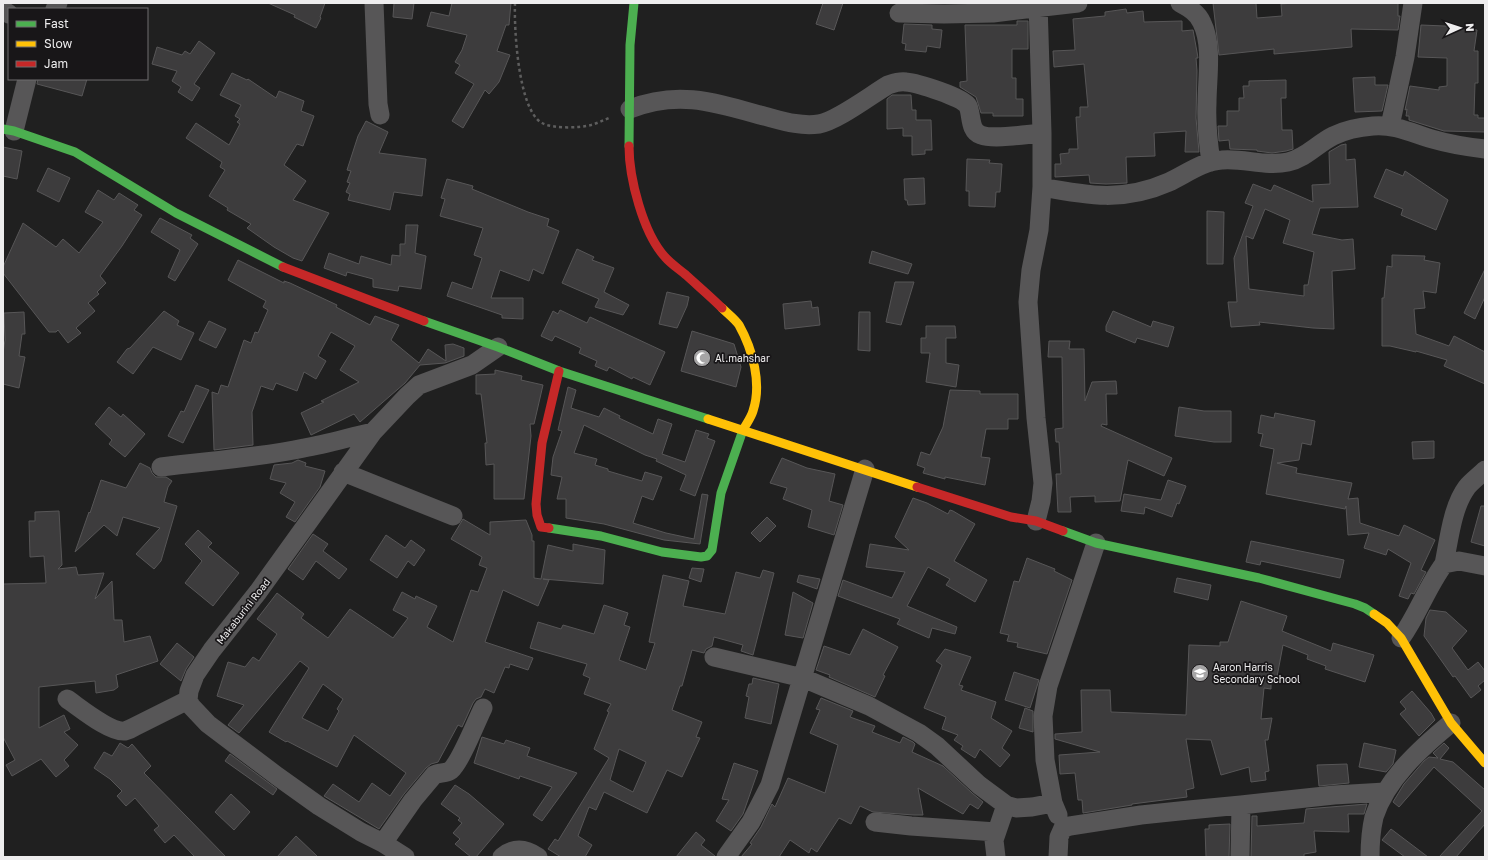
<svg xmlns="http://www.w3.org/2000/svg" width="1488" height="860" font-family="'Golos Text',sans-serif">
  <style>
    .building { fill: #3d3c3d; stroke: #575657; fill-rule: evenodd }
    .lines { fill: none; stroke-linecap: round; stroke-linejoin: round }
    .path { stroke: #5e5e5e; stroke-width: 2.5; stroke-dasharray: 3 3; stroke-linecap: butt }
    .street { stroke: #575657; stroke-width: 19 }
    .fast { stroke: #4caf50; stroke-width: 9 }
    .slow { stroke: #ffc107; stroke-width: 9 }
    .jam { stroke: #c62828; stroke-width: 9 }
    .labels { text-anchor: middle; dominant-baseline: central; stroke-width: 3.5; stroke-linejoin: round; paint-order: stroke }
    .poi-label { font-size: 10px; fill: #eeedee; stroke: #181618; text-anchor: start }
    .street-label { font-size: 10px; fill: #eeedee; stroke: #181618 }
  </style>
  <rect width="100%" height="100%" fill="#202020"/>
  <path class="building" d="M 268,3 L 325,3 L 320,17 L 321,18 L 316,28 L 294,17 L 295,15 Z
    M 394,3 L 414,3 L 412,19 L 393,17 Z
    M 452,3 L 511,3 L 509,25 L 506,25 L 497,51 L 510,55 L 499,82 L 489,94 L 485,90 L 463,128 L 452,121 L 474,84 L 455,73 L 460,65 L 455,62 L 462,50 L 467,35 L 427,26 L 431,12 L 449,16 Z
    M 823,3 L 843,3 L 834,30 L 816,24 Z
    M 1213,3 L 1256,3 L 1257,18 L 1282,16 L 1281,4 L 1295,3 L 1398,3 L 1398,16 L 1400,16 L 1398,30 L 1351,29 L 1352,47 L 1274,54 L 1274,49 L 1219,55 Z
    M 1126,9 L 1127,13 L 1143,11 L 1144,22 L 1182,21 L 1182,31 L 1193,30 L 1197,52 L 1198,58 L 1196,58 L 1197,71 L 1196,118 L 1199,152 L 1185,152 L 1186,131 L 1154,133 L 1155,156 L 1126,157 L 1127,183 L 1106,184 L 1090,183 L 1089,175 L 1055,177 L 1055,164 L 1061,164 L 1060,154 L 1069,153 L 1069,149 L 1078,149 L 1076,117 L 1080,117 L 1080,107 L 1088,107 L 1084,64 L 1054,67 L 1053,51 L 1075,50 L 1073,19 L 1105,16 L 1105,12 Z
    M 1017,21 L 1028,21 L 1028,49 L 1012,49 L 1012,78 L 1016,78 L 1016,99 L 1023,99 L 1023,116 L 993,116 L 993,113 L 981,113 L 976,97 L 960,87 L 960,82 L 967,81 L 965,25 L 1017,25 Z
    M 904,24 L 932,25 L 932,29 L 942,30 L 940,48 L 927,46 L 926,52 L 905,50 L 906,44 L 902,43 Z
    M 1421,25 L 1445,26 L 1477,30 L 1474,51 L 1478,51 L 1478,83 L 1475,83 L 1474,115 L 1478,115 L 1478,118 L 1485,118 L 1485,132 L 1444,131 L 1409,120 L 1409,116 L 1406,116 L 1407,109 L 1405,110 L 1410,86 L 1439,90 L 1439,87 L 1447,86 L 1447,58 L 1418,57 Z
    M 199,41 L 215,53 L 194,84 L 200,88 L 192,101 L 178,92 L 181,87 L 172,81 L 177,71 L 152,64 L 157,47 L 182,55 L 185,51 L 190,54 Z
    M 232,73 L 247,80 L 248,79 L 276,98 L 279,91 L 304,101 L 301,111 L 314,116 L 303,146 L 297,144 L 284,165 L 306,181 L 293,200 L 329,213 L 302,261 L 293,258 L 274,247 L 247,228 L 251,224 L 227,210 L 228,208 L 209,196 L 225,170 L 220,167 L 222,162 L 186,138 L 196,123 L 229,145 L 240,124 L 237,122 L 240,119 L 235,116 L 241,105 L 220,95 Z
    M 1375,77 L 1375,85 L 1388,85 L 1382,111 L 1355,112 L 1353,78 Z
    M 38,79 L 87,79 L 82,96 L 37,84 Z
    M 1286,80 L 1286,98 L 1281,98 L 1282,130 L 1292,130 L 1293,149 L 1286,151 L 1272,153 L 1257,151 L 1257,150 L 1230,149 L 1229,140 L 1219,141 L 1218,126 L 1227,126 L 1227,111 L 1239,111 L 1239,98 L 1244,98 L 1243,86 L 1249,86 L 1249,81 Z
    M 892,95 L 911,95 L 912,110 L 916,110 L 916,120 L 931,120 L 932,150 L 925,150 L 925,154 L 912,155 L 912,136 L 903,136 L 903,128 L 887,129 L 887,99 Z
    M 366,121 L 388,132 L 379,153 L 426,159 L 422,196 L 394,192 L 390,210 L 348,200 L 350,194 L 346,192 L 350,183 L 347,182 L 351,171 L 347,170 L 358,136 Z
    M 1346,144 L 1346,160 L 1355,159 L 1358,207 L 1320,208 L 1312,234 L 1342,240 L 1353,239 L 1355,269 L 1332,271 L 1334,329 L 1313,328 L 1259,322 L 1260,325 L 1231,327 L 1228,302 L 1237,302 L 1234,258 L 1253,206 L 1245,203 L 1253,184 L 1271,191 L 1274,185 L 1313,202 L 1312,185 L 1330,184 L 1329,152 L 1341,145 ZM 1265,209 L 1290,220 L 1283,243 L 1314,252 L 1308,285 L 1304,285 L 1304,296 L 1249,289 L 1246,236 L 1253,239 Z
    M 3,147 L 22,151 L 17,179 L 3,176 Z
    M 967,159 L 990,160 L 989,163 L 1002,164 L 1000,192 L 996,192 L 995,207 L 969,206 L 969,191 L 966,191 Z
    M 48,168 L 70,178 L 59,202 L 37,191 Z
    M 1386,169 L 1403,176 L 1405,171 L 1448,200 L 1436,230 L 1401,215 L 1403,209 L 1374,197 Z
    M 924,178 L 925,204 L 908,205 L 907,200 L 905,200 L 904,179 Z
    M 447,179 L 473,186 L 472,189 L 528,212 L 549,219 L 547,226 L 559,231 L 543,274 L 533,269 L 529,281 L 500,270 L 491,298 L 523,298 L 523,319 L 502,318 L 502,315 L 447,296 L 452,282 L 472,289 L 482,258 L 474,255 L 483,228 L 440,216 L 445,199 L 441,198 Z
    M 98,190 L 114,200 L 119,193 L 138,205 L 134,210 L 142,215 L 122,246 L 100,276 L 106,283 L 97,292 L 99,294 L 88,303 L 95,311 L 76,328 L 81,333 L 68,343 L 58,330 L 56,332 L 49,332 L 3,273 L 3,267 L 23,223 L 56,247 L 63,239 L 79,253 L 103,222 L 85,212 Z
    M 1207,211 L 1224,212 L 1223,264 L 1207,264 Z
    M 160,218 L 192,235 L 190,238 L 198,244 L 175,281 L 168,277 L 180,250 L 151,232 Z
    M 406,225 L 418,225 L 415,253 L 426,256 L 421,289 L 399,286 L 398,291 L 373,287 L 373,279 L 347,272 L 346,276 L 324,268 L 329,253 L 359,264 L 361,256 L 391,265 L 392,255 L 400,256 L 400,244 L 405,244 Z
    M 577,249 L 594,257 L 592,260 L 614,268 L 604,292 L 629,305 L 623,315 L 595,307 L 599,299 L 562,283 Z
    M 872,251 L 912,264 L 908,274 L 869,263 Z
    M 1392,255 L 1425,256 L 1424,260 L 1440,263 L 1436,293 L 1423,291 L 1425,308 L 1414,309 L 1416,334 L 1449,346 L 1454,336 L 1485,352 L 1485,384 L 1444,366 L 1447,360 L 1416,351 L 1416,352 L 1390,346 L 1382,346 L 1382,298 L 1384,298 L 1387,266 L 1392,267 Z
    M 238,260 L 284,283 L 284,281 L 290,283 L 337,305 L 336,307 L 370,325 L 375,316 L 399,325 L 391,340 L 419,363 L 428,349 L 446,361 L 445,345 L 453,344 L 464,348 L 464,356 L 445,363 L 420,365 L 405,383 L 360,422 L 354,414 L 311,435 L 301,413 L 324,402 L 321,401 L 359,382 L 340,370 L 355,346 L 331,332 L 318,356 L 326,361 L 316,379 L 304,372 L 297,391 L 276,383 L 273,390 L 261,386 L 252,412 L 253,445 L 214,450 L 212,392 L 218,394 L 221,385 L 228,387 L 244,340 L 251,343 L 255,332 L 258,333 L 268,310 L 263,307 L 266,301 L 228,280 Z
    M 1485,269 L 1485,297 L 1475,319 L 1464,313 Z
    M 895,282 L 914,282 L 901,325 L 886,322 Z
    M 667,292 L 689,297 L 687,306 L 677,328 L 659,324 Z
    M 811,301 L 812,308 L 818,307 L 820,325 L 785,329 L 783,304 Z
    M 560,310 L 587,323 L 590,317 L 665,352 L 650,385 L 633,377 L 632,379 L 609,367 L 607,371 L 595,366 L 597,361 L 579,353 L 581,348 L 555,336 L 552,341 L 541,336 L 553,311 L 558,314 Z
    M 164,311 L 179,321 L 177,325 L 194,333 L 181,360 L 153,347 L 133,374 L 117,362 L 127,349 L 130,348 Z
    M 1113,311 L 1151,327 L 1153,321 L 1174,327 L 1168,347 L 1137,338 L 1135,343 L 1106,331 L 1106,326 Z
    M 24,312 L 25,334 L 22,334 L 19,356 L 25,357 L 19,388 L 3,384 L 3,353 L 5,340 L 4,313 Z
    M 859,312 L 870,312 L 870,351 L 858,350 Z
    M 209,321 L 226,329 L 216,348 L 199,340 Z
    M 926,326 L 955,326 L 956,338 L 946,338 L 946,363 L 959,365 L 956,387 L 926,382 L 930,353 L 921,353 L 921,338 L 926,338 Z
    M 692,331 L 734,344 L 741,367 L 736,387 L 681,371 Z
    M 1049,341 L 1070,341 L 1069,349 L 1084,349 L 1085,401 L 1092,382 L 1116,381 L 1117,394 L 1106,394 L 1107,425 L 1102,424 L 1101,426 L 1172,458 L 1164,476 L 1128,460 L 1120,501 L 1095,502 L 1095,496 L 1070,497 L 1071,512 L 1058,512 L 1056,474 L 1061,474 L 1059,442 L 1056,442 L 1055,429 L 1063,428 L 1062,357 L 1048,357 Z
    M 495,370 L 522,376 L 521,380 L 543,385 L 534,424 L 530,424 L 531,436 L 524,499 L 494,499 L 494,464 L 486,465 L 485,443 L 487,443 L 481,394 L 476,394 L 476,375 L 495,374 Z
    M 196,385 L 209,390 L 183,443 L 168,436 L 181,411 L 184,412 Z
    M 568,387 L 576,390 L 571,408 L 599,417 L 604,408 L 620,416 L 619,418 L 653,434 L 658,419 L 672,424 L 662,454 L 685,462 L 696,430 L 709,434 L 707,438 L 715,441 L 695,496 L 680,490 L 686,475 L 656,461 L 657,459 L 645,455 L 584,425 L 574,453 L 597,459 L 595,465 L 608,469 L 608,471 L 642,481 L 645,472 L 662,477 L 653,500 L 642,496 L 633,523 L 666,533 L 694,539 L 702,494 L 708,495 L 700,544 L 664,540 L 604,524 L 566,518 L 566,499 L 557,499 L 562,477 L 551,475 L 553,457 L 562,431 L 558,430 Z
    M 950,390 L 980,391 L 980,394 L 1018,394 L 1018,419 L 1008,419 L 1008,429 L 986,429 L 981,457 L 990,458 L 985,485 L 945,477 L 945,479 L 923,473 L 925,468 L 917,465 L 921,452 L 930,455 L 943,427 Z
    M 109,407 L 121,417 L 123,414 L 145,434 L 125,457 L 109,444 L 112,440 L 95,424 Z
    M 1179,407 L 1204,411 L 1231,411 L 1231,442 L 1214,442 L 1175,436 Z
    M 1275,413 L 1315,421 L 1311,445 L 1302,443 L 1299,460 L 1277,463 L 1297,468 L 1296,473 L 1352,483 L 1348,499 L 1358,498 L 1360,523 L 1399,536 L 1404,525 L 1435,540 L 1421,570 L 1426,572 L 1414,594 L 1411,593 L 1408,599 L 1399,596 L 1411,563 L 1388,549 L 1386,555 L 1364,548 L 1369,533 L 1348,535 L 1346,506 L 1345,509 L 1266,494 L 1274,449 L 1260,446 L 1263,434 L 1258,433 L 1261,415 L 1274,418 Z
    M 1434,441 L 1434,458 L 1413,459 L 1412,442 Z
    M 782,458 L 807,468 L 835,474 L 829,501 L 843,505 L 834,535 L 808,527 L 812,510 L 783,499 L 787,488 L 770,483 Z
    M 298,460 L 306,463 L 305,466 L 325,471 L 320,487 L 295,522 L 286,517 L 295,502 L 280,493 L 286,483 L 270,479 L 274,465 L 292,463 Z
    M 140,463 L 150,468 L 152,473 L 156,477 L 166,477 L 172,481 L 168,487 L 164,502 L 177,506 L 161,561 L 154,569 L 136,554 L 160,528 L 123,517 L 117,536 L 104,525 L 75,552 L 89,512 L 90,513 L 101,480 L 126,488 Z
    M 1168,480 L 1186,486 L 1179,504 L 1177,503 L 1172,517 L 1145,507 L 1144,514 L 1121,511 L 1124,494 L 1161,500 Z
    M 913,498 L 927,503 L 948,514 L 950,510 L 953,511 L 975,524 L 954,561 L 987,580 L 975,602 L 946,585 L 950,579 L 928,567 L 907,606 L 957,627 L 955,634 L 932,628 L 929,638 L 897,624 L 900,619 L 838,596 L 843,580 L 892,598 L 905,572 L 866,567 L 870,544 L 909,550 L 895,537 Z
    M 1481,506 L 1485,506 L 1485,546 L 1471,542 Z
    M 59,511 L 62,565 L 58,569 L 76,567 L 78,575 L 104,573 L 95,599 L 112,581 L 114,620 L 122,620 L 124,642 L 150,636 L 158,661 L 116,675 L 118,687 L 114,690 L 96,693 L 95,681 L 39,687 L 39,728 L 64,715 L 70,729 L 64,732 L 78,745 L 64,760 L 69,766 L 56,777 L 41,759 L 12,776 L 6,765 L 15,760 L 3,737 L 3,584 L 46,583 L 44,556 L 30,557 L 29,521 L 35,521 L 35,512 Z
    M 767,517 L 776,526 L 760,542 L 751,533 Z
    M 463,519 L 490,535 L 490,522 L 526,520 L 532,535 L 532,541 L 534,541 L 534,578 L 541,579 L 548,545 L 573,551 L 573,544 L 605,550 L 603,584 L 543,579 L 549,580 L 538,606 L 503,590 L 485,642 L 533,658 L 528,670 L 510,664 L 509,668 L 505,667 L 494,693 L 485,689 L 481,697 L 476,699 L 473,703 L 462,727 L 458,725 L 438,762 L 431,764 L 426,768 L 404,794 L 379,829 L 324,796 L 333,784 L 359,802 L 372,783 L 390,796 L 406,773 L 354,735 L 337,767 L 287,741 L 286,742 L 269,732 L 309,668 L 300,661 L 239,733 L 228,725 L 244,705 L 217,696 L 228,662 L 245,667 L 253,657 L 259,661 L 277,634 L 257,619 L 277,593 L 304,614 L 301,618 L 328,638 L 350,609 L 393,638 L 408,618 L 393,610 L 402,592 L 415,599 L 416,596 L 437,606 L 427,627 L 453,642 L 471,590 L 478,592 L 487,568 L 479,565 L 482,557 L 451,539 ZM 323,684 L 343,699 L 337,709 L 339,711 L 328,731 L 302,718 Z
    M 198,530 L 212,543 L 208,547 L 239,573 L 213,606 L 185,583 L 202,561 L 185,544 Z
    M 313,534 L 328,544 L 323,551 L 347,569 L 339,579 L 316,561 L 303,580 L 288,569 Z
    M 386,535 L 405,548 L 411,540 L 425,550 L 414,566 L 408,561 L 397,578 L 370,560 Z
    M 1251,541 L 1344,560 L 1340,578 L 1261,561 L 1260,565 L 1246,562 Z
    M 1027,558 L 1055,569 L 1054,571 L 1072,580 L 1047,654 L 1017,647 L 1018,643 L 1007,641 L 1009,635 L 1000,633 L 1014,581 L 1019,582 Z
    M 692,568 L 704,569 L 701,582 L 689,578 Z
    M 763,570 L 774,573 L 753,655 L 741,651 L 743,645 L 714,637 L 712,646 L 706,649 L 704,653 L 692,650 L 682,686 L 680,686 L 672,710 L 702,722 L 696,737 L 700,738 L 682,777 L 667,770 L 647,813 L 604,792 L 596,810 L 589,807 L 578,836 L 592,845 L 585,857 L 561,857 L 548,849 L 555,839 L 558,841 L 609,758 L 594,749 L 609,712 L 607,711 L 611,704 L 584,694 L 590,678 L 583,675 L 587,664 L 530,648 L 538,622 L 561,629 L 563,625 L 594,634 L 604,605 L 628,613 L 624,625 L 630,627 L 619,660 L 646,670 L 655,643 L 649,642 L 663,575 L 689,581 L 683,606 L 725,614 L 736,572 L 760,578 ZM 619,749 L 646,762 L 633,792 L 610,780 Z
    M 799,575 L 820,579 L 817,589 L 797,582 Z
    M 1177,578 L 1211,585 L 1208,600 L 1174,592 Z
    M 793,592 L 813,603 L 803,638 L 785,635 Z
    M 1241,601 L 1287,616 L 1282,631 L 1331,651 L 1333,643 L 1374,655 L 1365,682 L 1325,669 L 1326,666 L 1307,659 L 1308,655 L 1283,645 L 1276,682 L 1271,681 L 1271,689 L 1264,688 L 1261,719 L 1272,718 L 1268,740 L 1265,740 L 1269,771 L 1265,772 L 1266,780 L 1251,782 L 1249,767 L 1221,775 L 1211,740 L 1186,739 L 1194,788 L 1186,790 L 1187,797 L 1132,804 L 1132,805 L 1083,813 L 1082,800 L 1078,800 L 1075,773 L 1060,774 L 1059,755 L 1100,752 L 1055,739 L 1055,734 L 1082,732 L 1081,690 L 1110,690 L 1111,712 L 1186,715 L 1189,645 L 1220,646 L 1220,642 L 1228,642 Z
    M 1430,610 L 1446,612 L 1467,631 L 1452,648 L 1468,670 L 1478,662 L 1485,671 L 1485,680 L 1478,686 L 1481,690 L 1471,698 L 1455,676 L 1453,677 L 1424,636 L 1426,618 Z
    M 863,629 L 898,647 L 883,675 L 885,676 L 875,697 L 829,677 L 830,675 L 816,670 L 824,646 L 850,655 Z
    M 177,643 L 194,657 L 186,669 L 181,681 L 160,664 Z
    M 945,649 L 971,657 L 959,685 L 963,686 L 961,690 L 996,702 L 991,718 L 1012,731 L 1002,748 L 1010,755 L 1000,767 L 980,749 L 975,758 L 961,749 L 963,746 L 954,740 L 958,735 L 942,729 L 946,717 L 924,708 L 942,665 L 936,661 Z
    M 1014,672 L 1039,680 L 1030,708 L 1005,700 Z
    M 753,678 L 779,684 L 771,724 L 745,718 L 749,697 L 746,696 L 749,684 L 752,684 Z
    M 1412,691 L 1431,713 L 1435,720 L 1419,736 L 1400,714 L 1406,709 L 1400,702 Z
    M 821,698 L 853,711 L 850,717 L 875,726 L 872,732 L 900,743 L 903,737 L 913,742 L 915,744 L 912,752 L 943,766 L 972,793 L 983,802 L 978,809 L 970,804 L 963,814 L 918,788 L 923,815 L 914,815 L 873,812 L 860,806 L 851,824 L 839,818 L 817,852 L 811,848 L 809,853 L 790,840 L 779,857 L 741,857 L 752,844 L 750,843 L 761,827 L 772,804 L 775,807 L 788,778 L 825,793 L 838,745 L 810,733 L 820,710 L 816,709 Z
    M 1025,708 L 1033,711 L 1033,732 L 1019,728 Z
    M 482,737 L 504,744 L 506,740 L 530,748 L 527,756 L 577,773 L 542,821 L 533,815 L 552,787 L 520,776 L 519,779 L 474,763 Z
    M 120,743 L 128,748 L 132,744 L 151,766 L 144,773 L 226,857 L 195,857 L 174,835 L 165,843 L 154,830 L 159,826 L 135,798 L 126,806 L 117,796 L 122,791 L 110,779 L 94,768 L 104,752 L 112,756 Z
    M 1364,743 L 1396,750 L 1393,764 L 1386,772 L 1359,767 Z
    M 1444,743 L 1449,748 L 1440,759 L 1453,762 L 1485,790 L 1485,824 L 1456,857 L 1439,857 L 1482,811 L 1434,767 L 1399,807 L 1393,802 L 1404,784 L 1424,761 L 1429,757 L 1438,758 L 1433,753 Z
    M 230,754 L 277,789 L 273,795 L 225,761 Z
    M 734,763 L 758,771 L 743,814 L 731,831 L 716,821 L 729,800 L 722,799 Z
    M 1347,764 L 1349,783 L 1319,786 L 1317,765 Z
    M 455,785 L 469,794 L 504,824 L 476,857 L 471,857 L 455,844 L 460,839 L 453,833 L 462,823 L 458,820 L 460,818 L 441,804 Z
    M 231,794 L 250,812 L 234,830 L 215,812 Z
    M 1367,804 L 1364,814 L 1348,814 L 1349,832 L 1314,831 L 1316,852 L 1304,854 L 1304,857 L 1251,857 L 1252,816 L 1257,816 L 1257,826 L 1304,823 L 1306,809 Z
    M 1230,824 L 1229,857 L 1206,857 L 1205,829 L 1209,829 L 1209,825 Z
    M 1391,829 L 1428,857 L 1405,857 L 1382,840 Z
    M 696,832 L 705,840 L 701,845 L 715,856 L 715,857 L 676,857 Z
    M 296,836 L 318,857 L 277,857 Z"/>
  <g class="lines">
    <path class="path" d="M 515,3 C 514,28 518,110 542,123 C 553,129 579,128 591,125 C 598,123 604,120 611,117"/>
    <path class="street" d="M 374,3 L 378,104 L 380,115
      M 1180,3 C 1189,8 1198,13 1202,23 C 1213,45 1207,79 1207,103 C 1206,123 1208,142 1211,162
      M 55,9 L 58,3
      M 3,10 L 9,14
      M 899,13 L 944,14 L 993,13 L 1078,3
      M 630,109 C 677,90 714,102 760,115 C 780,120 799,127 819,124 C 837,121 871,95 888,85 C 894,83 899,81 906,82 C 917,83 963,97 968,106 C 972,115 969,131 981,135 C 994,140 1027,134 1042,133
      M 1390,126 L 1405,57 L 1413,3
      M 14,131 L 27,79
      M 1042,187 C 1089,196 1124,202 1169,182 C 1186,174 1203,161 1222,160 C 1244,158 1266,167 1288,162 C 1306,158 1317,144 1333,136 C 1345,130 1360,127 1373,126 C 1394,124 1412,133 1432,139 C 1449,144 1467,147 1485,149
      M 161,467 C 208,461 257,458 304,448 C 327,444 350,437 373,432
      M 343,472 L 453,516
      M 1036,521 L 1041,501 L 1043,483 L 1036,418 L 1028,302 L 1031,270 L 1039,230 L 1042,187 L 1042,133 L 1038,3
      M 1444,564 C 1449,540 1452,507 1467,487 C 1472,481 1479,476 1485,470
      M 1401,638 C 1418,614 1427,587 1444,564 L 1459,561 L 1485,566
      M 714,657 L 803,678 L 869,706 L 919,733 L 937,746 L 979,785 L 1006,805 L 1016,808 L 1032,807 L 1053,803
      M 67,699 C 79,707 110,733 125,731 C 128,730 131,729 134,727 L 188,700
      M 1058,815 L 1053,803 L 1045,760 L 1043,716 L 1048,686 L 1096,543
      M 875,822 L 911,826 L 996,832
      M 383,843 L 413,800 L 434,775 C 439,772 446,774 451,770 C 461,761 476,722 483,708
      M 405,857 L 383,843 L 361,832 L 319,806 L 277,776 L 208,724 L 191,706 L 188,700 L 189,691 L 195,675 L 212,650 L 258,592 L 373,432 L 407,396 L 419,385 L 472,365 L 498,347
      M 502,857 C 514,847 525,848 538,857
      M 726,857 L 751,822 L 770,785 L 865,469
      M 996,857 L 994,840 L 1006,805
      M 1058,857 L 1059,837 L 1063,828 L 1070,826 L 1141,815 L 1189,810 L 1241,805 L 1334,795 L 1385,792
      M 1240,857 L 1241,805
      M 1370,857 C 1370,844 1371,830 1374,817 C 1386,779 1421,748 1451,723"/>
    <path class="fast" d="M 3,129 L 14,131 L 75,152 L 176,213 L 283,267
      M 629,146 L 630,45 L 634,3
      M 424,321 L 498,347 L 559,371 L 708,419
      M 549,528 L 601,536 L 662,552 L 701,557 L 707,556 L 712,550 L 721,493 L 743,430
      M 1063,531 L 1096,543 L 1259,578 L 1355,604 L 1365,608 L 1374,614"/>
    <path class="slow" d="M 722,308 C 727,313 735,319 739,325 C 753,350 762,384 753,411 C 751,418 746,424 743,430
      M 708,419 L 917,487
      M 1374,614 L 1387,623 L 1401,638 L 1451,723 L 1485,763"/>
    <path class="jam" d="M 629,146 C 629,178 643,233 665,257 C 671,264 679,269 686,275 C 698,286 710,296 722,308
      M 283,267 L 424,321
      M 917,487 L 1011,517 L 1036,521 L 1063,531
      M 549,528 L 541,527 L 537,515 L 536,504 L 542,443 L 559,371"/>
  </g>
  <defs>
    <symbol id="mosque-disc" viewBox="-11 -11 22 22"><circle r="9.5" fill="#a6a5a6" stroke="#181618"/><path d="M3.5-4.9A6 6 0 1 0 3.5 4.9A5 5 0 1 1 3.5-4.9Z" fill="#fff"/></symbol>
    <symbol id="school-disc" viewBox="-11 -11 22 22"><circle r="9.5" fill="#a6a5a6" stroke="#181618"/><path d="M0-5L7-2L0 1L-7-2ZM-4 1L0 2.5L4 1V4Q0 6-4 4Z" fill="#fff"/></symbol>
  </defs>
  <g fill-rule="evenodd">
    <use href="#mosque-disc" x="692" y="348" width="20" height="20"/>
    <use href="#school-disc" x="1190" y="663" width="20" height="20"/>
  </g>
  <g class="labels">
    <g class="poi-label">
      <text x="715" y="358">Al.mahshar</text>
      <text x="1213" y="667">Aaron Harris<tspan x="1213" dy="12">Secondary School</tspan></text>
    </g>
    <g class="street-label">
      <text transform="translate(243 611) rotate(-52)">Makaburini Road</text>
    </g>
  </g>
  <rect width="1488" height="860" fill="none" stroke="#eeedee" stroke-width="8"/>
  <rect x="8" y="8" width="140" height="72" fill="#181618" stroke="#6e6c6e"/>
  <rect x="16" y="21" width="20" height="6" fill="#4caf50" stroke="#6e6c6e"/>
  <text x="44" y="28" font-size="12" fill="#eeedee">Fast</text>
  <rect x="16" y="41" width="20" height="6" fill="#ffc107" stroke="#6e6c6e"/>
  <text x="44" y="48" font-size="12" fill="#eeedee">Slow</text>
  <rect x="16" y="61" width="20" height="6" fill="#c62828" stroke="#6e6c6e"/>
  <text x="44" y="68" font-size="12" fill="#eeedee">Jam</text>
  <g transform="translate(1460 28) rotate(87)" stroke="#181618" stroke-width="3" paint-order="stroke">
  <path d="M0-3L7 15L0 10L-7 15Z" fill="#eeedee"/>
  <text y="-6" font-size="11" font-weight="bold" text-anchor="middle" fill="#eeedee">N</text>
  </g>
</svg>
